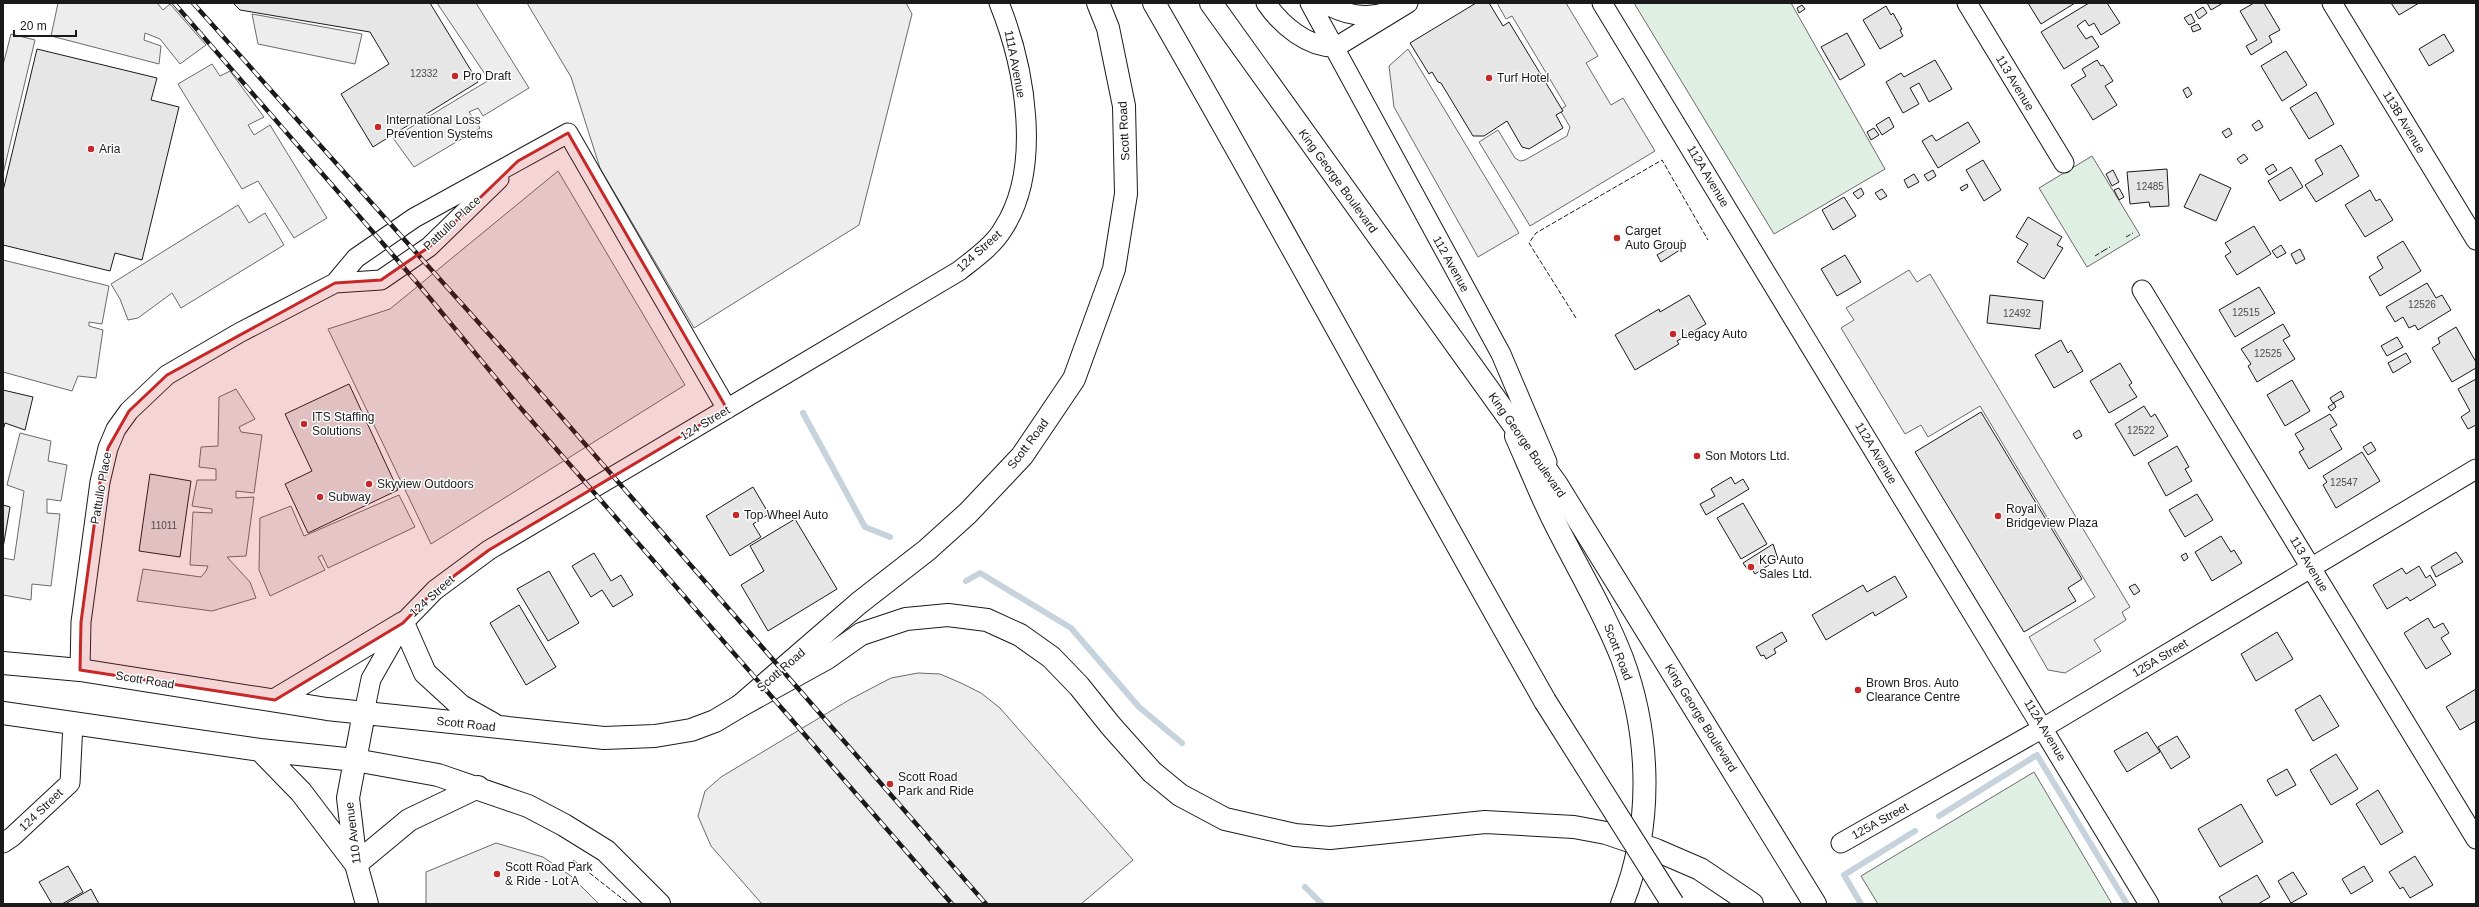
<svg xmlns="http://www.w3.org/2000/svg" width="2479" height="907" font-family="Arial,sans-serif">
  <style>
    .green { fill: #e0efe3; stroke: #6a6a6a }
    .parking { fill: #ededed; stroke: #6a6a6a }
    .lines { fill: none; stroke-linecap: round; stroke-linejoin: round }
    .stream { stroke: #c6d2dc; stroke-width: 6 }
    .building { fill: #e6e6e6; stroke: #1a1a1a }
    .street-casing { stroke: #1a1a1a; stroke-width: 21 }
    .secondary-casing { stroke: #1a1a1a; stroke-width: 24 }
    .primary-casing { stroke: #1a1a1a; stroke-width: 24 }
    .street { stroke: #fff; stroke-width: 19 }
    .secondary { stroke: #fff; stroke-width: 22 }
    .primary { stroke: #fff; stroke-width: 22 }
    .rail-casing { stroke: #1a1a1a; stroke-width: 4.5 }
    .rail { stroke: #fff; stroke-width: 3; stroke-dasharray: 9; stroke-linecap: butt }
    .primary-bridge-casing { stroke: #1a1a1a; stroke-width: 24; stroke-linecap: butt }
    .primary-bridge { stroke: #fff; stroke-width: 22 }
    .fence { stroke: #1a1a1a; stroke-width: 1; stroke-dasharray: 5 2; stroke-linecap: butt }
    .marked { fill: #c62828; fill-opacity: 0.2; stroke: #c62828; stroke-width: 3; stroke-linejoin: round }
    .poi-dot { fill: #c62828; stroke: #fff; stroke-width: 1.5 }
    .labels { text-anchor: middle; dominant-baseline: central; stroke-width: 3; stroke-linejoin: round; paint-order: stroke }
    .number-label { font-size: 10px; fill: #4d4d4d }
    .street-label { font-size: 12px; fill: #1a1a1a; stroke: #fff }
    .poi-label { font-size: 12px; fill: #1a1a1a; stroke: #fff; text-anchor: start }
  </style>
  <rect width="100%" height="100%" fill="#fff"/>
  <path class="green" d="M 1634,3 L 1791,3 L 1885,169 L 1774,234 Z
    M 2092,156 L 2140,235 L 2087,267 L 2039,188 Z
    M 2034,772 L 2112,904 L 1878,904 L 1861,876 Z"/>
  <path class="parking" d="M 58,3 L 157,3 L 163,10 L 170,4 L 206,45 L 180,64 L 160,39 L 145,33 L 144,40 L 161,46 L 159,64 L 51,36 Z
    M 437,3 L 476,3 L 529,88 L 483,116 L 478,108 L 469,112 L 480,128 L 414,167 L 393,138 L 489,80 Z
    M 527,3 L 906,3 L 912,14 L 859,225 L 694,328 L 600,168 L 571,77 Z
    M 1497,3 L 1566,3 L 1598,56 L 1586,63 L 1611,105 L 1623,98 L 1655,151 L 1530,226 L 1479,142 L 1498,130 L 1515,158 L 1520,161 L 1525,160 L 1567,136 L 1570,127 L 1560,110 L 1566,106 L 1512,16 L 1506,19 Z
    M 252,14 L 362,34 L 355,64 L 258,44 Z
    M 11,34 L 35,40 L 3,174 L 3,65 Z
    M 1408,49 L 1519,233 L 1478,257 L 1394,107 L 1389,66 Z
    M 212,64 L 220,76 L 230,71 L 264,117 L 248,125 L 254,135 L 270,125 L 327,218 L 294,238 L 258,181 L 242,189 L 178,84 Z
    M 558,171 L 685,385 L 431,544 L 328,329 L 390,309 Z
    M 238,205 L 249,223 L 265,213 L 284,245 L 181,308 L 172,293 L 138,318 L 128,320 L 120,299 L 111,284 Z
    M 3,260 L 109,286 L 102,324 L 89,322 L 89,326 L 103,330 L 96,378 L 78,376 L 72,391 L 3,372 Z
    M 1909,270 L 1917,282 L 1930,274 L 2130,607 L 2122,612 L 2126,620 L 2094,640 L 2101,651 L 2065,673 L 2048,670 L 2029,637 L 2095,597 L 1980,406 L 1928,437 L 1921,425 L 1905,434 L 1841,328 L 1854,320 L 1846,308 Z
    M 236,389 L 255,419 L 239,427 L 241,432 L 262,435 L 254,493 L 236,491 L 236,498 L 254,497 L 246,556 L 227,557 L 250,582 L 256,598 L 212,611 L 137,601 L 143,569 L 201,577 L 206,571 L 208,566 L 190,565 L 193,512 L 212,513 L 212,509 L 192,506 L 197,480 L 216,480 L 216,469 L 199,467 L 201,447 L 218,446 L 219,397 Z
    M 20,433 L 51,441 L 48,461 L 67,465 L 61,501 L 47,499 L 47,513 L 60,514 L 51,586 L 32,584 L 31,600 L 3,595 L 3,558 L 14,560 L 24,491 L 7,485 Z
    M 399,495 L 415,527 L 328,568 L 322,555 L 318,557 L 325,570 L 270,596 L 259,570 L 260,518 L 291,506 L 304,536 Z
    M 918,673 L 940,674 L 961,683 L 981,693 L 1000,708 L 1133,860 L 1081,904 L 762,904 L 711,846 L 698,816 L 705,791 L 721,777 L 849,700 L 891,678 Z
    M 496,843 L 543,857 L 571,876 L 599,904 L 426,904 L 426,872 Z"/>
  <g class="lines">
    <path class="stream" d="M 803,413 L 865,527 L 890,537
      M 966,581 L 980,573 L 1071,628 L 1139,707 L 1182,743
      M 1939,816 L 2037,755 L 2127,904
      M 1305,887 L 1322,904
      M 1861,904 L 1844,875 L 1915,831"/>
  </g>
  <path class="building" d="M 233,3 L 430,3 L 478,82 L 373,147 L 341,94 L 389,64 L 370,32 L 240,10 Z
    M 1476,3 L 1489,3 L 1503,26 L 1509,22 L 1563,111 L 1556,115 L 1563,128 L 1529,149 L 1522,147 L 1507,121 L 1484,136 L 1473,136 L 1441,83 L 1438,82 L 1432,72 L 1429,74 L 1410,43 Z
    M 2028,3 L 2075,3 L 2041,24 Z
    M 2089,3 L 2107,3 L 2120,23 L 2101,35 L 2094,23 L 2089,26 L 2085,20 L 2077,26 L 2086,39 L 2092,36 L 2099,47 L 2064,69 L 2041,32 Z
    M 2207,3 L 2223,3 L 2211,10 Z
    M 2254,3 L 2264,3 L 2280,30 L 2269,36 L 2272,42 L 2251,55 L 2246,46 L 2257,40 L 2240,11 Z
    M 2391,3 L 2419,3 L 2399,15 Z
    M 1802,5 L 1805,9 L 1799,13 L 1797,8 Z
    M 1886,6 L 1891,15 L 1893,13 L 1902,29 L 1900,30 L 1903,36 L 1880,49 L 1863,20 Z
    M 2203,7 L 2207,13 L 2199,19 L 2195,12 Z
    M 2191,14 L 2195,22 L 2189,25 L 2184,18 Z
    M 2198,24 L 2201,29 L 2193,32 L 2191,27 Z
    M 1847,33 L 1865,65 L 1840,80 L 1821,47 Z
    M 2444,34 L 2454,51 L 2429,66 L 2419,49 Z
    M 37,49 L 157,78 L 151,100 L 179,107 L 142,260 L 115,253 L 110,271 L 3,245 L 3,191 Z
    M 2286,51 L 2307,85 L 2282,101 L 2261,66 Z
    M 1935,60 L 1952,89 L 1929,102 L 1919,83 L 1910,88 L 1919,104 L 1903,113 L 1886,82 L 1901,73 L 1904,77 Z
    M 2097,60 L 2101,66 L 2103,65 L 2113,81 L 2105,86 L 2117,105 L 2093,120 L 2071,85 L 2086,76 L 2082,69 Z
    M 2188,87 L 2192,94 L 2187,98 L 2183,90 Z
    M 2316,92 L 2334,124 L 2309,139 L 2290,108 Z
    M 1889,117 L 1894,127 L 1882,135 L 1876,125 Z
    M 2259,120 L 2263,127 L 2256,131 L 2252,125 Z
    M 1968,122 L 1980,142 L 1938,168 L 1922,141 L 1932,135 L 1936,141 Z
    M 1874,128 L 1879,135 L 1871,140 L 1867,132 Z
    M 2229,128 L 2232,134 L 2226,138 L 2222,132 Z
    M 2341,145 L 2359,176 L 2316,202 L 2305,185 L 2323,174 L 2315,160 Z
    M 2244,154 L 2248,159 L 2241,164 L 2237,159 Z
    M 1983,160 L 2001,190 L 1984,201 L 1966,170 Z
    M 2273,164 L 2277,170 L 2269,175 L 2265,169 Z
    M 2291,167 L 2303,187 L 2280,201 L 2268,181 Z
    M 2167,169 L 2169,206 L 2150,207 L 2149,202 L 2130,204 L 2127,172 Z
    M 1933,170 L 1936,176 L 1928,181 L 1924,175 Z
    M 2113,170 L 2119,182 L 2112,186 L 2106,174 Z
    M 1914,174 L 1919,182 L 1908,188 L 1904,180 Z
    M 2200,174 L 2231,188 L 2216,221 L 2184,207 Z
    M 1967,184 L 1968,187 L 1962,191 L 1960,188 Z
    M 1861,188 L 1864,194 L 1858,199 L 1853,193 Z
    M 2119,188 L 2124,197 L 2119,200 L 2114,190 Z
    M 1882,189 L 1887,196 L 1880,200 L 1875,193 Z
    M 2370,190 L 2376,201 L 2380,199 L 2393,220 L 2365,237 L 2345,205 Z
    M 1844,197 L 1856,216 L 1833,230 L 1822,210 Z
    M 2028,217 L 2062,237 L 2057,245 L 2063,248 L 2044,279 L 2017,262 L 2028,244 L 2016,237 Z
    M 2254,226 L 2271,254 L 2237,275 L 2225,256 L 2231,252 L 2225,243 Z
    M 1682,240 L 1686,246 L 1661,262 L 1657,255 Z
    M 2403,241 L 2421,271 L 2380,296 L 2369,277 L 2383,268 L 2377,257 Z
    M 2281,245 L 2286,253 L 2277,258 L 2272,251 Z
    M 2300,249 L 2305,259 L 2296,264 L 2291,254 Z
    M 1845,255 L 1861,282 L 1837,296 L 1821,269 Z
    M 2427,283 L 2436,298 L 2442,295 L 2451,310 L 2418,330 L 2415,325 L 2409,328 L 2403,317 L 2395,322 L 2386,307 Z
    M 2259,287 L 2275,313 L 2235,337 L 2219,310 Z
    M 1689,295 L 1706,324 L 1677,341 L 1679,344 L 1635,370 L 1615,335 L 1659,309 L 1660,312 Z
    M 1990,295 L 2043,301 L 2040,329 L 1987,323 Z
    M 2283,324 L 2290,336 L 2283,340 L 2295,359 L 2257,382 L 2248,366 L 2251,364 L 2241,349 Z
    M 2456,327 L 2476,362 L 2476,368 L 2452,382 L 2432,348 L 2440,343 L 2438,338 Z
    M 2397,337 L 2403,347 L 2387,356 L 2381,346 Z
    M 2061,340 L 2068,353 L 2071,350 L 2083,371 L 2054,388 L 2035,355 Z
    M 2406,353 L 2411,362 L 2393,373 L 2388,363 Z
    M 2120,363 L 2132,383 L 2129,385 L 2137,397 L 2109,413 L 2090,381 Z
    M 2476,379 L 2476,425 L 2468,429 L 2461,417 L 2470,411 L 2458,389 Z
    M 2292,380 L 2310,411 L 2285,426 L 2267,395 Z
    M 349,384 L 398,490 L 308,533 L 285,484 L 312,471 L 285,414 Z
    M 3,390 L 33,397 L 25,430 L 5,423 L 3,430 Z
    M 2341,391 L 2344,397 L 2333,403 L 2330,398 Z
    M 2334,403 L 2336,407 L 2331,411 L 2328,407 Z
    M 2144,406 L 2151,417 L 2155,414 L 2168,436 L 2134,456 L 2115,424 Z
    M 1981,412 L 2082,579 L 2068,588 L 2076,601 L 2024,632 L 1915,452 Z
    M 2330,414 L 2337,425 L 2330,429 L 2342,449 L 2309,469 L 2299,452 L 2304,449 L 2295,434 Z
    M 2079,430 L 2082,436 L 2076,439 L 2073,434 Z
    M 2371,442 L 2376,450 L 2368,455 L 2363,447 Z
    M 2177,446 L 2189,467 L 2185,469 L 2192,481 L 2166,496 L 2148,463 Z
    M 2362,452 L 2380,481 L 2336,508 L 2323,485 L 2327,482 L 2323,476 Z
    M 150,474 L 191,481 L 180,557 L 139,551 Z
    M 1731,477 L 1735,484 L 1743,479 L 1749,489 L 1706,515 L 1700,504 L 1715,496 L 1711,489 Z
    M 753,487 L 769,514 L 753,524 L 761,537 L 730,556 L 706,516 Z
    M 2197,494 L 2213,520 L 2185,537 L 2169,510 Z
    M 1743,503 L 1767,544 L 1741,559 L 1717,518 Z
    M 3,505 L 10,507 L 3,548 Z
    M 795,519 L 837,589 L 768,631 L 741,585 L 764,571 L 750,546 Z
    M 2221,536 L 2231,552 L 2234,550 L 2242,563 L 2212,581 L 2195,552 Z
    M 1773,544 L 1778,559 L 1755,574 L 1751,568 L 1748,570 L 1743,563 Z
    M 2456,552 L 2463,562 L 2436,577 L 2431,567 Z
    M 594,553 L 611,581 L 621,575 L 633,595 L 613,607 L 602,590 L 591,597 L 572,566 Z
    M 2186,553 L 2188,558 L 2184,561 L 2181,556 Z
    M 2419,566 L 2426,578 L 2430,575 L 2436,585 L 2410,601 L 2407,597 L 2387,609 L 2373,585 L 2402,568 L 2406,574 Z
    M 549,571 L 579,623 L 548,641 L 517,589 Z
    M 1895,576 L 1907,597 L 1875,616 L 1873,612 L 1826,640 L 1812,615 L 1863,585 L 1867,592 Z
    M 2135,584 L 2140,591 L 2134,595 L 2129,587 Z
    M 519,605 L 556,667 L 526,685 L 490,623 Z
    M 2428,618 L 2434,628 L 2443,623 L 2449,633 L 2441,638 L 2451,654 L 2426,669 L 2404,633 Z
    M 1782,632 L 1787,641 L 1774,649 L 1776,653 L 1766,659 L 1764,655 L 1761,656 L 1756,647 Z
    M 2277,632 L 2293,659 L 2256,681 L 2241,654 Z
    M 2476,689 L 2476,721 L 2460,730 L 2446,707 Z
    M 2320,695 L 2339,726 L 2313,741 L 2295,710 Z
    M 2147,732 L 2160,752 L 2127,772 L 2114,751 Z
    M 2177,736 L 2190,757 L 2171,769 L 2158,747 Z
    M 2336,754 L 2358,789 L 2331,805 L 2310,770 Z
    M 2287,769 L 2296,785 L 2276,796 L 2267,780 Z
    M 2378,790 L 2403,832 L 2381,845 L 2356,804 Z
    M 2241,804 L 2263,842 L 2220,867 L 2198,829 Z
    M 2415,856 L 2433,885 L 2410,898 L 2403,887 L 2400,889 L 2389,872 Z
    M 68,866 L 83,892 L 62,904 L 52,904 L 39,882 Z
    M 2364,866 L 2373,881 L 2351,894 L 2342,879 Z
    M 2293,872 L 2307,894 L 2291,903 L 2278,881 Z
    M 2257,875 L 2270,897 L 2258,904 L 2223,904 L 2219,897 Z
    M 91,889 L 99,904 L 65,904 Z"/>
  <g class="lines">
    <defs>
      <path id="street" d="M 1266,3 C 1281,25 1308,48 1336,47
        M 1310,3 L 1501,354 L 1547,462
        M 1325,3 C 1343,15 1367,19 1387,12
        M 1602,3 L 2149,904
        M 1967,3 L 2064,163
        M 2332,3 L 2476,240
        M 1336,47 L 1408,3
        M 335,283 L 381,280 L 429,247 L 499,179
        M 2142,290 L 2476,839
        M 80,670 L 81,622 L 100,482 L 108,448 L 116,429 L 129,411 L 167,375 L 239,333 L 335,283 L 356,258 L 414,218 L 568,133 L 727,409
        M 364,713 L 371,679 L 403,623 L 435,590 L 489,550 L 959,271 C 974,259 993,246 1003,229 C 1043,168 1025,67 999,3
        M 3,843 L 12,837 L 70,783 L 73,723
        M 1841,843 L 2043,728 L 2476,469"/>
      <path id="secondary" d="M 1516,436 C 1528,463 1539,490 1552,517 C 1575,564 1603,609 1622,658 C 1651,736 1653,827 1622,904
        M 3,663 L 80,670 L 327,709 L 604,738 L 655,736 L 691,730 L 715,721 L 740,706 L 859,603 L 927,550 L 968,513 L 1022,456 L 1074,379 L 1114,269 L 1126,194 L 1124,106 L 1108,28 L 1098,3
        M 275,700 L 403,623 L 425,673 L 461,706 L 493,724
        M 3,713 L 260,750 L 355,760 L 438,775 L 528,806 L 564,825 L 606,851 L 659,904
        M 364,713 L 348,798 L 356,864 L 367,904
        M 260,750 L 301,792 L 355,863
        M 356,864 L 409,820 L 478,787"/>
      <path id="primary" d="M 1154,3 C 1287,234 1413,469 1545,701
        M 1211,3 L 1557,485 L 1815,904
        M 740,706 L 827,658 L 861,634 L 906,619 L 948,615 L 987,620 L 1020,635 L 1051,657 L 1079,686 L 1111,726 L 1152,772 L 1180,795 L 1225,819 L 1295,835 L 1330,838 L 1485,822 L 1574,827 L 1606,833 L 1656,850 L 1700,869 L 1752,904"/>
    </defs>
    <use href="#street" class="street-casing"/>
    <use href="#secondary" class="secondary-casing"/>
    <use href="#primary" class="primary-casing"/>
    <use href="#street" class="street"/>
    <use href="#secondary" class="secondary"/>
    <use href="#primary" class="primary"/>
    <defs>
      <path id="rail" d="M 174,3 L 419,285 L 518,405 L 952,904
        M 193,3 L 504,351 L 986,904"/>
    </defs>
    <use href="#rail" class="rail-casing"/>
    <use href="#rail" class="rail"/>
    <defs>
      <path id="primary-bridge" d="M 1545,701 L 1673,904"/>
    </defs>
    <use href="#primary-bridge" class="primary-bridge-casing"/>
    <use href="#primary-bridge" class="primary-bridge"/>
    <path class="fence" d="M 2126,237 L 2133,233
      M 2103,251 L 2110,247
      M 2095,256 L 2103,251
      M 1576,318 L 1529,243 L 1536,233 L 1662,160 L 1708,240
      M 573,860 L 629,904"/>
  </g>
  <path class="marked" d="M 568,133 L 727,409 L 489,550 L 435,590 L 403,623 L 275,700 L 80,670 L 81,622 L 100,482 L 108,448 L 129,411 L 167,375 L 335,283 L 381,280 L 429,247 L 518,161 Z"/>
  <g class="poi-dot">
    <circle cx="455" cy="76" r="4"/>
    <circle cx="1489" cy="78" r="4"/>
    <circle cx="378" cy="127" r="4"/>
    <circle cx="91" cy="149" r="4"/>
    <circle cx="1617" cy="238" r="4"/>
    <circle cx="1673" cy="334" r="4"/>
    <circle cx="304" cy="424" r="4"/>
    <circle cx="1697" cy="456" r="4"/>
    <circle cx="369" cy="484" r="4"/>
    <circle cx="320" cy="497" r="4"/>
    <circle cx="736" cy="515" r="4"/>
    <circle cx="1998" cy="516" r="4"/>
    <circle cx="1751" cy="567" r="4"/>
    <circle cx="1858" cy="690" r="4"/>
    <circle cx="890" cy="784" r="4"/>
    <circle cx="497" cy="874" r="4"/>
  </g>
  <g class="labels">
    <g class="number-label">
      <text x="424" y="73">12332</text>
      <text x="2150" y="186">12485</text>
      <text x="2422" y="304">12526</text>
      <text x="2246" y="312">12515</text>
      <text x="2017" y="313">12492</text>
      <text x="2268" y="353">12525</text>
      <text x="2141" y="430">12522</text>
      <text x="2344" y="482">12547</text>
      <text x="164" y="525">11011</text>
    </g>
    <g class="street-label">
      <text transform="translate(1015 64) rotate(79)">111A Avenue</text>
      <text transform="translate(2015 83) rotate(59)">113 Avenue</text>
      <text transform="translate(2404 122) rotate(59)">113B Avenue</text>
      <text transform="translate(1124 131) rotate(-93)">Scott Road</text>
      <text transform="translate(1708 176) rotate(59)">112A Avenue</text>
      <text transform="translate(1338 181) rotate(54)">King George Boulevard</text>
      <text transform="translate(452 223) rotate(-43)">Pattullo Place</text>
      <text transform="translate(979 251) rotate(-42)">124 Street</text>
      <text transform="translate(1451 264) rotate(61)">112 Avenue</text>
      <text transform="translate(705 423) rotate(-31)">124 Street</text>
      <text transform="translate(1028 444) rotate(-53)">Scott Road</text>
      <text transform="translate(1527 445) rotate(55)">King George Boulevard</text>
      <text transform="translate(1876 453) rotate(59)">112A Avenue</text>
      <text transform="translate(101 488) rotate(-80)">Pattullo Place</text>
      <text transform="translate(2309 564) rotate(59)">113 Avenue</text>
      <text transform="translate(432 596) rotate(-42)">124 Street</text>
      <text transform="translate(1618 652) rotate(69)">Scott Road</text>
      <text transform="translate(2160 658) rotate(-31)">125A Street</text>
      <text transform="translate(781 670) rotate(-41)">Scott Road</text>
      <text transform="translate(145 680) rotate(9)">Scott Road</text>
      <text transform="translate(1701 718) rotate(58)">King George Boulevard</text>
      <text transform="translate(466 724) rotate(6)">Scott Road</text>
      <text transform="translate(2045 730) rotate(59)">112A Avenue</text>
      <text transform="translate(41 810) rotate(-44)">124 Street</text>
      <text transform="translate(1880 821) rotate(-29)">125A Street</text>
      <text transform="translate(353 833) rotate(-97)">110 Avenue</text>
    </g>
    <g class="poi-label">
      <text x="463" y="76">Pro Draft</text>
      <text x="1497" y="78">Turf Hotel</text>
      <text x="386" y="120">International Loss<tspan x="386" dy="14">Prevention Systems</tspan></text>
      <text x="99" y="149">Aria</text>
      <text x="1625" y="231">Carget<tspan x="1625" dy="14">Auto Group</tspan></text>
      <text x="1681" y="334">Legacy Auto</text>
      <text x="312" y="417">ITS Staffing<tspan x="312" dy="14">Solutions</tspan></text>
      <text x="1705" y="456">Son Motors Ltd.</text>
      <text x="377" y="484">Skyview Outdoors</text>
      <text x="328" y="497">Subway</text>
      <text x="2006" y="509">Royal<tspan x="2006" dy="14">Bridgeview Plaza</tspan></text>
      <text x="744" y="515">Top Wheel Auto</text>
      <text x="1759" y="560">KG Auto<tspan x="1759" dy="14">Sales Ltd.</tspan></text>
      <text x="1866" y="683">Brown Bros. Auto<tspan x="1866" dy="14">Clearance Centre</tspan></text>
      <text x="898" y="777">Scott Road<tspan x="898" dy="14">Park and Ride</tspan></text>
      <text x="505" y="867">Scott Road Park<tspan x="505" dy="14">&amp; Ride - Lot A</tspan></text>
    </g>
  </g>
  <rect width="2479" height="907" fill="none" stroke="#1a1a1a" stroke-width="8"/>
  <path d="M14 30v6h62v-6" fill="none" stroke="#1a1a1a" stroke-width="2"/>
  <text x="20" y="30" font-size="12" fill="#1a1a1a" stroke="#ffffff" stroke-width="3" paint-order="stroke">20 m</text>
</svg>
